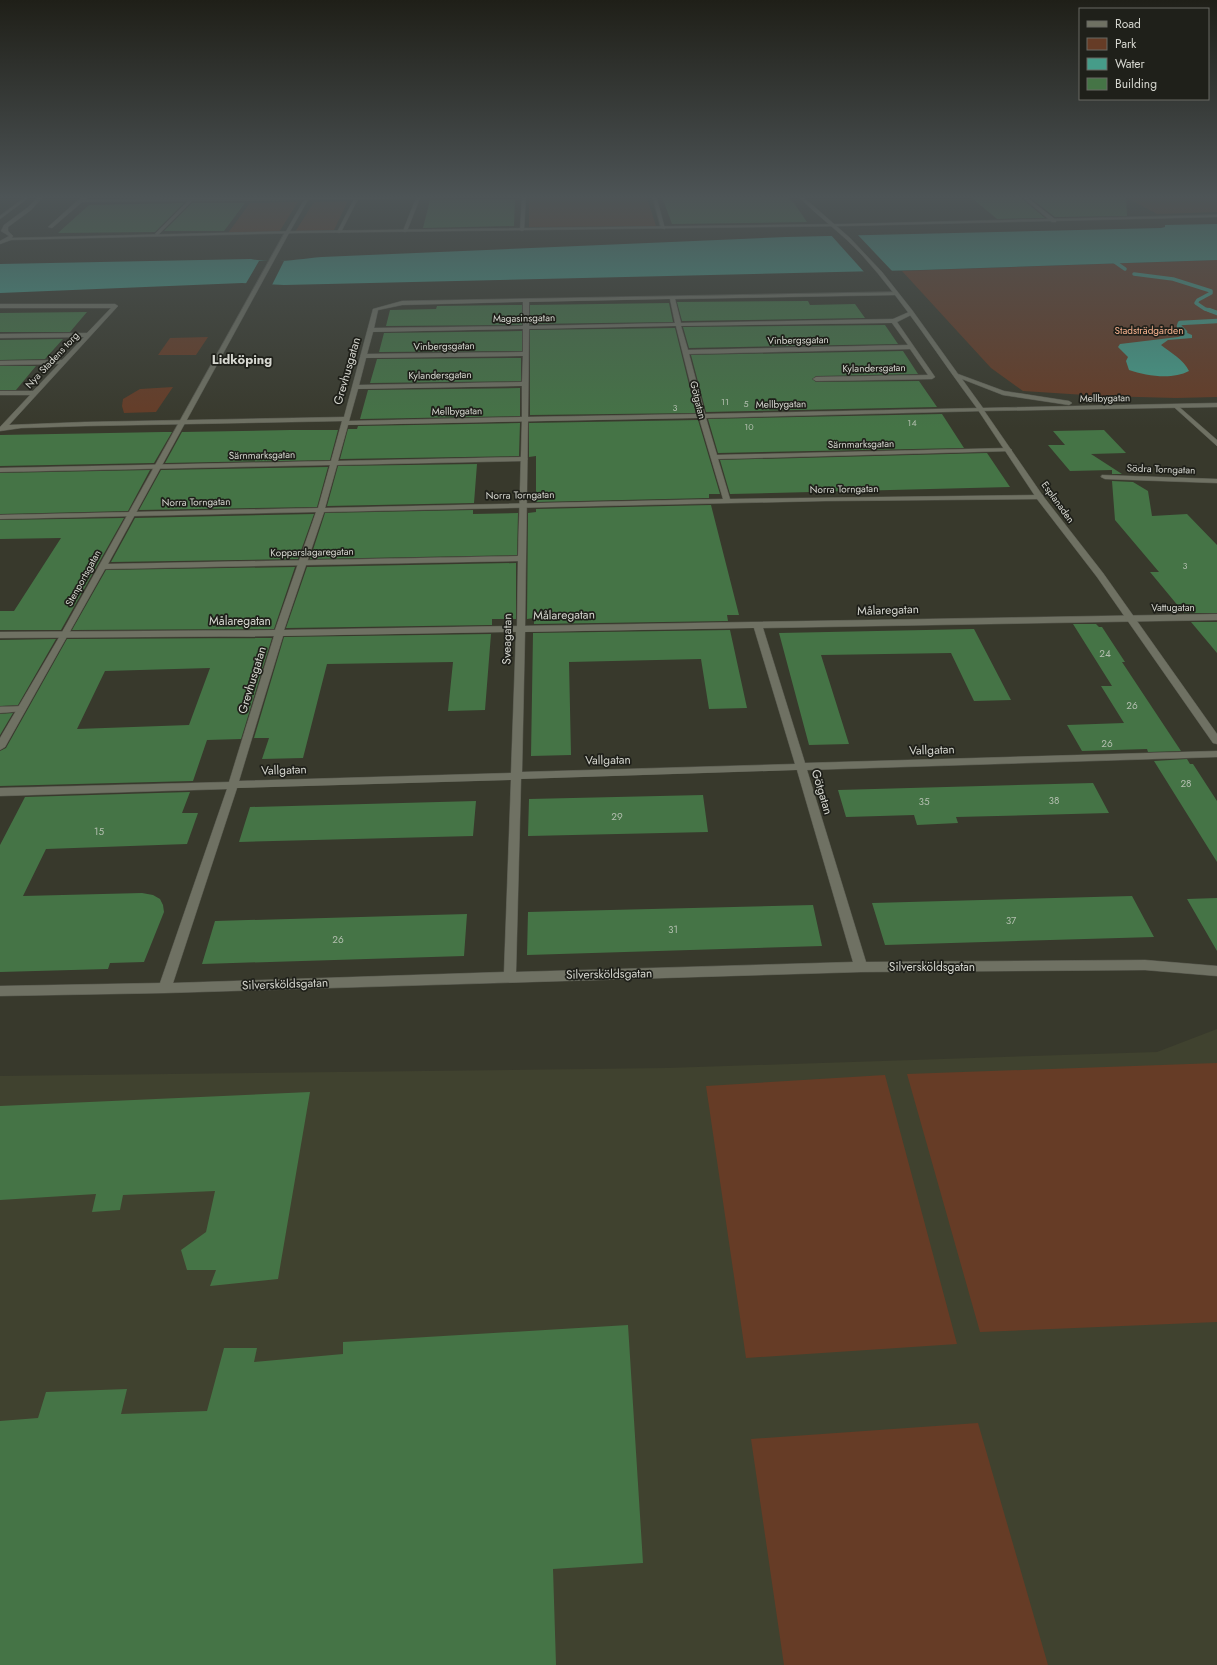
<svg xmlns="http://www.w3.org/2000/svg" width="1217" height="1665" font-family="Jost,sans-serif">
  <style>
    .built { fill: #40422f }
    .green { fill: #663c26 }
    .water { fill: #469c89 }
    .pier { fill: #38392c }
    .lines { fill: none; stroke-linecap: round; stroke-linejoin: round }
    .stream-far1 { stroke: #469c89; stroke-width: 3.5 }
    .stream { stroke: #469c89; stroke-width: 4.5 }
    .building { fill: #457446; fill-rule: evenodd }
    .pedestrian-casing { stroke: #56574d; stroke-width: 1 }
    .minor-casing { stroke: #56574d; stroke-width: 1 }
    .tertiary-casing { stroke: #56574d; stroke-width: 1 }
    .secondary-casing { stroke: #56574d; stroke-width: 1 }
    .pedestrian { fill: #6f7163; fill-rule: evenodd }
    .minor { fill: #6f7163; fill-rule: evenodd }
    .tertiary { fill: #6f7163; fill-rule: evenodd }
    .secondary { fill: #6f7163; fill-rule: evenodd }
    .labels { text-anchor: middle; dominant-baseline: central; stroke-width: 3.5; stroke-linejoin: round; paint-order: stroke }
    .far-number-label { font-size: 9px; fill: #b2beae }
    .far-street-label { font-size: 10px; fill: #d6d7d0; stroke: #1f201a }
    .far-park-label { font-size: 10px; fill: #f8b390; stroke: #1f201a }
    .number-label { font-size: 10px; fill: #b2beae }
    .street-label { font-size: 12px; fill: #d6d7d0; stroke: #1f201a }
    .far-district-label { font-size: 13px; font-weight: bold; fill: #d6d7d0; stroke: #1f201a }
  </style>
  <rect width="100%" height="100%" fill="#38392c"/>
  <path class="built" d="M 1217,1029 L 1217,1665 L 0,1665 L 0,1076 L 667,1068 L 1157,1052 Z"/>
  <path class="green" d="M 529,195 L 646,195 L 656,226 L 529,227 Z
    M 1122,195 L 1217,195 L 1217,212 L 1157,214 Z
    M 348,201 L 333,232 L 295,232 L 314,202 Z
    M 298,202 L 279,232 L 228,233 L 250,203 Z
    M 1217,260 L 1217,397 L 1176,398 L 1101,396 L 1023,391 L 991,368 L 902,271 Z
    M 208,337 L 196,355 L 158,355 L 170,338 Z
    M 173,387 L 156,412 L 124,413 L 122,406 L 123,399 L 140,389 Z
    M 1217,1063 L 1217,1322 L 980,1332 L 907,1074 Z
    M 885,1075 L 957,1344 L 746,1358 L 706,1086 Z
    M 978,1423 L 1048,1665 L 784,1665 L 751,1439 Z"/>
  <path class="water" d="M 1217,224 L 1217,260 L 921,270 L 284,285 L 242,283 L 0,293 L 0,264 L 251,259 C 276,264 297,259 322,257 L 786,237 L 1161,228 L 1165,227 L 1165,225 Z
    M 1185,332 L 1192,335 L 1192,338 L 1168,340 L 1161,345 C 1170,352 1184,360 1189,371 C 1172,380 1147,376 1129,370 L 1126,361 L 1128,357 L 1118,347 L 1120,344 L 1178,337 L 1184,335 Z"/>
  <path class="pier" d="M 830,234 L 857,234 L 893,272 L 865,273 Z
    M 259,261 L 284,261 L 272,285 L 245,285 Z"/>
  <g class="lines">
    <path class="stream-far1" d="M 1109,258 L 1125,269
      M 1134,274 L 1173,279 L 1211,291 L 1211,293 L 1198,300 L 1196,303 L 1205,309 L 1212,311"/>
    <path class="stream" d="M 1209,310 L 1217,313
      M 1185,332 L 1179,326 L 1180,323 L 1217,321"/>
  </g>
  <path class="building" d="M 785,195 L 794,203 L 807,222 L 672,224 L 662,197 Z
    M 1044,195 L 1126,196 L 1127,216 L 1055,217 L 1029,197 L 1046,197 Z
    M 1020,197 L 1045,218 L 997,219 L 972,198 Z
    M 515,199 L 514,226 L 423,228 L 430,200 Z
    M 184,203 L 155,232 L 58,233 L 89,205 Z
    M 192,203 L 245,203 L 224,231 L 164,231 Z
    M 808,301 L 810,305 L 855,304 L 865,318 L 682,321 L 677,302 Z
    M 669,303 L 673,322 L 530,324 L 530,305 Z
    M 517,305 L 522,305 L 522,325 L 386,326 L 390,310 L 436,309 L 437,306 Z
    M 87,312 L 70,332 L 0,332 L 0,313 Z
    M 885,325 L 898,344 L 689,348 L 683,327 Z
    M 675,328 L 696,413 L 530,415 L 530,330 Z
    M 522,331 L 522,351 L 379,352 L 384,333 Z
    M 0,339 L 0,340 L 63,339 L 45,359 L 0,360 Z
    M 903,351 L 918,374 L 816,376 L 812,379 L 816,382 L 919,381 L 937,407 L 706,412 L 691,355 Z
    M 521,358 L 521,381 L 370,383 L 377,359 Z
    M 0,366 L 36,366 L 16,390 L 0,390 Z
    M 520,388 L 520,416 L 360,419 L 368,390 Z
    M 942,414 L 964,448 L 718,453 L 708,419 Z
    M 698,420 L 720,494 L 709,494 L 709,498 L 536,502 L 536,456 L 529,457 L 529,423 Z
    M 520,423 L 519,456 L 340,459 L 348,429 L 357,429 L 358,426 Z
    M 291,430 L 338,430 L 330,460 L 165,463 L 182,432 Z
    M 1104,430 L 1126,453 L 1091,454 L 1122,474 L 1112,474 L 1112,470 L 1070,471 L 1048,445 L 1065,445 L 1053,431 Z
    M 163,432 L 172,432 L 154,463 L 0,466 L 0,435 Z
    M 987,453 L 1010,487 L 730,494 L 720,460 Z
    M 477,464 L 474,503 L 327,506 L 338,466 Z
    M 328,467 L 317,507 L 139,510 L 161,470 Z
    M 150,470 L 128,511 L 0,514 L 0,473 Z
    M 1112,481 L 1133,482 L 1148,491 L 1152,516 L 1187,514 L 1217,545 L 1217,613 L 1184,613 L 1150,572 L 1159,572 L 1115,520 Z
    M 711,505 L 739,615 L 727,615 L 728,621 L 534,624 L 534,618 L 527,619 L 528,513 L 536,512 L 536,509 Z
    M 473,510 L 473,514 L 518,513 L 517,555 L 310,559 L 325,513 Z
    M 314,514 L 298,559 L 111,562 L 135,518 Z
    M 124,518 L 61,630 L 0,630 L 0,611 L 14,611 L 61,538 L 0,539 L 0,520 Z
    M 516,563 L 516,619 L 492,619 L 492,625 L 286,628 L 307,567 Z
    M 295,567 L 274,629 L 72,630 L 106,570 Z
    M 1191,622 L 1217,622 L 1217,653 Z
    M 1073,624 L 1096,624 L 1099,627 L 1102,627 L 1125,662 L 1122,662 L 1181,751 L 1148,752 L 1147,749 L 1082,751 L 1067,725 L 1124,723 L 1101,686 L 1112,686 Z
    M 974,629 L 1011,700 L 974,701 L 951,653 L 821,655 L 849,744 L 809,745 L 779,633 Z
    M 730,630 L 747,708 L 709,709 L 701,659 L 569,662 L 571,755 L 531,756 L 533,633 Z
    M 491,634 L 485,710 L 448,711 L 453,662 L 327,664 L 303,758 L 262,759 L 269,738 L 254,738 L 284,637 Z
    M 272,638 L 241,739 L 207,740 L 193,781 L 0,786 L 0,751 L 6,748 L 67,639 ZM 210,668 L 189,725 L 77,729 L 105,671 Z
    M 56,639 L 18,705 L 0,706 L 0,640 Z
    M 13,713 L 0,735 L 0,714 Z
    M 1187,759 L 1190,764 L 1193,764 L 1217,801 L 1217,862 L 1154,761 Z
    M 1093,783 L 1109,813 L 956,817 L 958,823 L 917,825 L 914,815 L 846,817 L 838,790 Z
    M 190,792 L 182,813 L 198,813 L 187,844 L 46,849 L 23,896 L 142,893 L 153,895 L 160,899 L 163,905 L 164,912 L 144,962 L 110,963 L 108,969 L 0,972 L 0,845 L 25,797 Z
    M 703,795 L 708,832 L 528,836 L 529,799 Z
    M 476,801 L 473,836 L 239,842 L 250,807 Z
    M 1132,896 L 1154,937 L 885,945 L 872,903 Z
    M 1217,898 L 1217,951 L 1187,899 Z
    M 813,905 L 822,946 L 527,955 L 528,912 Z
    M 467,914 L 464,956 L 202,964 L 215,921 Z
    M 310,1092 L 278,1279 L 210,1286 L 216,1270 L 187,1270 L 181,1250 L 206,1232 L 215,1191 L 123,1195 L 120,1210 L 92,1212 L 96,1194 L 0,1200 L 0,1106 Z
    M 628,1325 L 643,1563 L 553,1569 L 556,1665 L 0,1665 L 0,1421 L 38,1418 L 46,1392 L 127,1389 L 121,1414 L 207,1411 L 224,1348 L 257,1348 L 254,1362 L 343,1354 L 343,1342 Z"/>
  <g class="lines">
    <defs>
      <path id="pedestrian" d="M 285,232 L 289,233 L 108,564 L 518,556 L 522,419 L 525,417 L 528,419 L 525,628 L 521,631 L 517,628 L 518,561 L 105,569 L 5,747 L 0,750 L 0,738 L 61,634 Z"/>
      <path id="minor" d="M 307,195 L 311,195 L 310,197 L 355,197 L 356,195 L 360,195 L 359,197 L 526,195 L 524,230 L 522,231 L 520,230 L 522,197 L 420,198 L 407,231 L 405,232 L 403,231 L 416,198 L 358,199 L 341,232 L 339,233 L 337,232 L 354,199 L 308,200 L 289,233 L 287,234 L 285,233 L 304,200 L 192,201 L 157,236 L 155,234 L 188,201 L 82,202 L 52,228 L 48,227 L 78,200 L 86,196 L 88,197 L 85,200 L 190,198 L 193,197 L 195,198 L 306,197 Z
        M 652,195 L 656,195 L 665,229 L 661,228 Z
        M 1020,195 L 1024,195 L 1056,220 L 1056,222 L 1052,222 Z
        M 897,292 L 897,294 L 895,295 L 675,299 L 681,323 L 893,319 L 909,312 L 913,312 L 913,314 L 897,322 L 935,377 L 932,379 L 816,381 L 813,379 L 816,377 L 928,375 L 910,349 L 689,354 L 705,414 L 981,408 L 983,409 L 983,411 L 706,418 L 717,455 L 1009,448 L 1012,450 L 1011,451 L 718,459 L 730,499 L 1040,495 L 1043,495 L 1043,499 L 825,501 L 324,512 L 284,630 L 1217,614 L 1217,620 L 763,628 L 805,763 L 1217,751 L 1217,757 L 807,770 L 866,962 L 1145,960 L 1217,966 L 1217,976 L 1145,970 L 861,972 L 165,993 L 0,996 L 0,986 L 160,983 L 227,789 L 0,796 L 0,788 L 229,782 L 274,636 L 0,638 L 0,632 L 275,630 L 316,512 L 0,519 L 0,515 L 318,508 L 330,465 L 0,472 L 0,468 L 331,461 L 342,421 L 85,426 L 21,428 L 0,431 L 0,427 L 30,395 L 0,395 L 0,391 L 33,391 L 59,364 L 0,365 L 0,361 L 62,360 L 84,337 L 0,338 L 0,334 L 87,333 L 111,308 L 0,308 L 0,304 L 115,304 L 118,306 L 9,425 L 85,422 L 344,417 L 373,309 L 402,301 ZM 670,299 L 675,323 L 529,326 L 529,302 ZM 523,302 L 523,326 L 374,328 L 378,310 L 402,305 ZM 892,323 L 908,345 L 688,350 L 681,326 ZM 676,326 L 698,414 L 528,417 L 529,329 ZM 523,329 L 523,352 L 367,354 L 373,332 ZM 523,356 L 522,382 L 359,385 L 366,358 ZM 522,386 L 522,417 L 349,421 L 358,389 ZM 699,418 L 723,499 L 325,508 L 337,465 L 524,461 L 528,459 L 524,457 L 338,461 L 348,425 ZM 754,628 L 795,764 L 522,772 L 525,632 ZM 516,632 L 511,773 L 239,781 L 283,636 ZM 797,770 L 853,962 L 516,972 L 521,779 ZM 511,780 L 504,972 L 173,983 L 237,788 Z
        M 1177,405 L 1217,440 L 1217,446 L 1175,408 L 1174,407 Z
        M 1102,475 L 1217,479 L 1217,483 L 1105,479 L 1101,477 Z
        M 21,706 L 24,707 L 26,709 L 24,711 L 0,713 L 0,707 Z"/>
      <path id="tertiary" d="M 1217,215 L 1217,217 L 845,226 L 300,233 L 9,240 L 7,239 L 9,238 L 300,231 L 845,224 Z
        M 979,409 L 983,409 L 1043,496 L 1103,573 L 1217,734 L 1217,744 L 1213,743 L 1097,577 L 1037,499 L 978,410 Z"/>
      <path id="secondary" d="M 28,195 L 32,195 L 0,219 L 0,216 Z
        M 41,195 L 45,195 L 31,210 L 8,227 L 8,231 L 13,236 L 11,240 L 0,244 L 0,241 L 9,236 L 1,231 L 4,225 L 27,208 Z
        M 797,195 L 801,195 L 850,238 L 882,272 L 912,310 L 958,374 L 1004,391 L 1069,401 L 1072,403 L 1069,405 L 1003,395 L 962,379 L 983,408 L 1217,403 L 1217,407 L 979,411 C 940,359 905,303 862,255 C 842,233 817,216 797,195 Z"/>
    </defs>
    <use href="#pedestrian" class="pedestrian-casing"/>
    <use href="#minor" class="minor-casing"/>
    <use href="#tertiary" class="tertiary-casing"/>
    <use href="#secondary" class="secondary-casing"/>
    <use href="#pedestrian" class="pedestrian"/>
    <use href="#minor" class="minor"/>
    <use href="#tertiary" class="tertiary"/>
    <use href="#secondary" class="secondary"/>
  </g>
  <linearGradient id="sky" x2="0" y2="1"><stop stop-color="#1f1f18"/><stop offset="0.46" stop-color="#4d5456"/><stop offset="1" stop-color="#4d5456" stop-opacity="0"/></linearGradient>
  <rect width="1217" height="428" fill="url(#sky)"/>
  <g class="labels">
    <g class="far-number-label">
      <text x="725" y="401">11</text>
      <text x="746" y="403">5</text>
      <text x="675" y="407">3</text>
      <text x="912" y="422">14</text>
      <text x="749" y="426">10</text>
      <text x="1185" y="565">3</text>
    </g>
    <g class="far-street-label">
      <text transform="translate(524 318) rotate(-1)">Magasinsgatan</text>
      <text transform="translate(798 340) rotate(-1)">Vinbergsgatan</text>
      <text transform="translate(444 346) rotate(-1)">Vinbergsgatan</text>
      <text transform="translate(52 360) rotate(-47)">Nya Stadens torg</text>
      <text transform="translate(874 368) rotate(-1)">Kylandersgatan</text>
      <text transform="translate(440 375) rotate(-1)">Kylandersgatan</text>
      <text transform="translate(1105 398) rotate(-1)">Mellbygatan</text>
      <text transform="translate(698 400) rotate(76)">Götgatan</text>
      <text transform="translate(781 404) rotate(-1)">Mellbygatan</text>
      <text transform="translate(457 411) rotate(-1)">Mellbygatan</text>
      <text transform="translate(861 444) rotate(-1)">Särnmarksgatan</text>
      <text transform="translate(262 455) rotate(-1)">Särnmarksgatan</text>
      <text transform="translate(1161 469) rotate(2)">Södra Torngatan</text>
      <text transform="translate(844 489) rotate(-1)">Norra Torngatan</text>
      <text transform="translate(520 495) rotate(-1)">Norra Torngatan</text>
      <text transform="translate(196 502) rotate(-1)">Norra Torngatan</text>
      <text transform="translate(1058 502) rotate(54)">Esplanaden</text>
      <text transform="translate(312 552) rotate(-1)">Kopparslagaregatan</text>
      <text transform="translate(83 578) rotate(-61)">Stenportsgatan</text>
      <text x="1173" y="607">Vattugatan</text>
    </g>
    <g class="far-park-label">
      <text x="1149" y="330">Stadsträdgården</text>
    </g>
    <g class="number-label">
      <text x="1105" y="653">24</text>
      <text x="1132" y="705">26</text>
      <text x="1107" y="743">26</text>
      <text x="1186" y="783">28</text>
      <text x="1054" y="800">38</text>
      <text x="924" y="801">35</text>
      <text x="617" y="816">29</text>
      <text x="99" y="831">15</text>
      <text x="1011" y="920">37</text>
      <text x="673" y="929">31</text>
      <text x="338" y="939">26</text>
    </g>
    <g class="street-label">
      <text transform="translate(347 371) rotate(-74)">Grevhusgatan</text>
      <text transform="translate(888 610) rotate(-2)">Målaregatan</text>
      <text transform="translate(564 615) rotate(-1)">Målaregatan</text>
      <text x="240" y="621">Målaregatan</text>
      <text transform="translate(507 639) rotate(-89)">Sveagatan</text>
      <text transform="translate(252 680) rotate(-73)">Grevhusgatan</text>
      <text transform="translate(932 750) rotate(-2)">Vallgatan</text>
      <text transform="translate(608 760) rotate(-1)">Vallgatan</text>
      <text transform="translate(284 770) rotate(-2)">Vallgatan</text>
      <text transform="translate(822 792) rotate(73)">Götgatan</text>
      <text x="932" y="967">Silversköldsgatan</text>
      <text transform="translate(609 974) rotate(-1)">Silversköldsgatan</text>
      <text transform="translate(285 984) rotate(-2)">Silversköldsgatan</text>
    </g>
    <g class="far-district-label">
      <text x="242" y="359">Lidköping</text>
    </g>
  </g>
  <rect x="1079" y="8" width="130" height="92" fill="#1f201a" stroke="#686963"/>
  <rect x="1087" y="21" width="20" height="6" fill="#6f7163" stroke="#686963"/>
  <text x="1115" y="28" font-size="12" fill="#d6d7d0">Road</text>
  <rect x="1087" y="38" width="20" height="12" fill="#663c26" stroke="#686963"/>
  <text x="1115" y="48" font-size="12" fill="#d6d7d0">Park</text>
  <rect x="1087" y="58" width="20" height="12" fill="#469c89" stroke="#686963"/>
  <text x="1115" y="68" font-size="12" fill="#d6d7d0">Water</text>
  <rect x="1087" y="78" width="20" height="12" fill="#457446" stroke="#686963"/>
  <text x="1115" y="88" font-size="12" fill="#d6d7d0">Building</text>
</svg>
